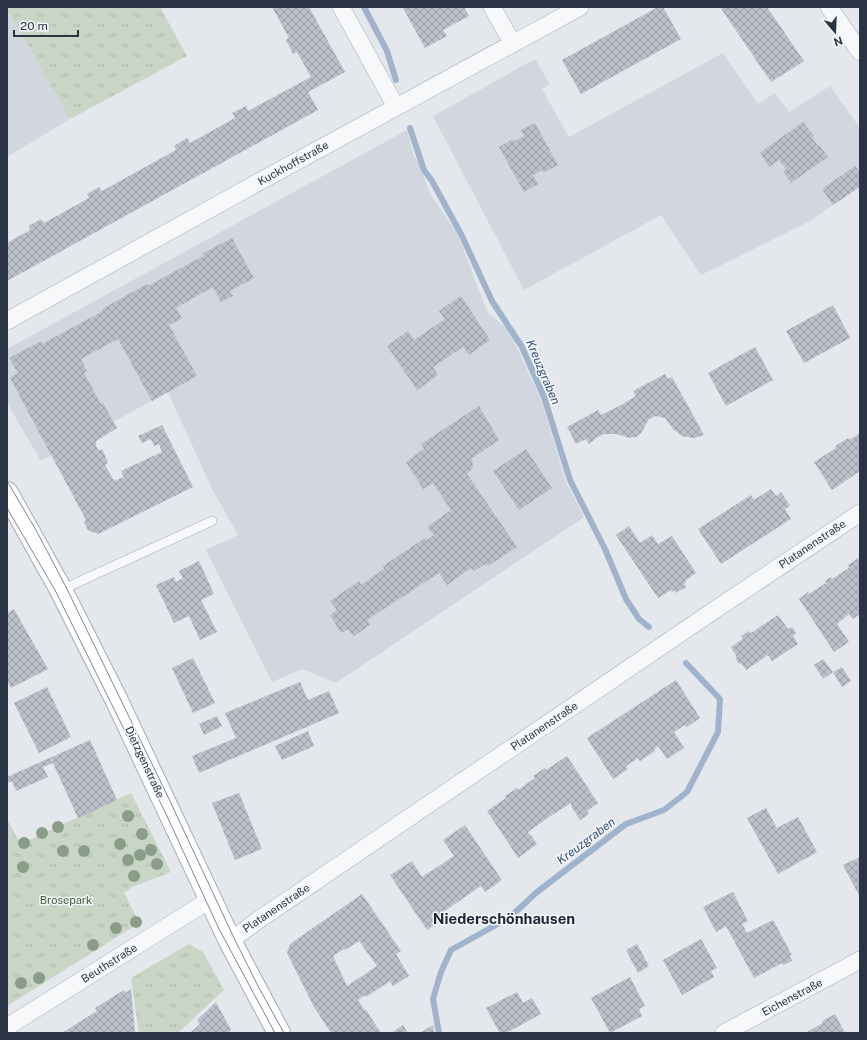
<svg xmlns="http://www.w3.org/2000/svg" width="867" height="1040" font-family="'Public Sans',sans-serif">
  <style>
    .built { fill: #d2d6de }
    .park { fill: url(#park-tufts) }
    .lines { fill: none; stroke-linecap: round; stroke-linejoin: round }
    .stream { stroke: #9fb4cc; stroke-width: 6 }
    .building { fill: url(#building-cross-hatch); fill-rule: evenodd }
    .service-casing { stroke: #a9aeb7; stroke-width: 10 }
    .minor-casing { stroke: #a9aeb7; stroke-width: 18 }
    .primary-casing { stroke: #a3abb8; stroke-width: 24 }
    .service { stroke: #f7f8fa; stroke-width: 9 }
    .minor { stroke: #f7f8fa; stroke-width: 17 }
    .primary { stroke: #fff; stroke-width: 22 }
    .tram { stroke: #7d8696; stroke-width: 1 }
    .tree { fill: #899d89 }
    .labels { text-anchor: middle; dominant-baseline: central; stroke-width: 3; stroke-linejoin: round; paint-order: stroke }
    .street-label { font-size: 11px; fill: #2b3445; stroke: #f4f6f9 }
    .park-label { font-size: 11px; fill: #3f6138; stroke: #f4f6f9 }
    .water-label { font-size: 12px; font-style: italic; fill: #34527a; stroke: #f4f6f9 }
    .district-label { font-size: 15px; font-weight: bold; fill: #1d2536; stroke: #f4f6f9 }
  </style>
  <defs>
    <pattern id="park-tufts" width="24" height="20" patternUnits="userSpaceOnUse"><rect width="24" height="20" fill="#c9d6c5"/><path d="M3 7l-1-3M5 7V3M7 7l1-3M15 17l-1-3M17 17v-4M19 17l1-3" fill="none" stroke="#adb8ab"/></pattern>
    <pattern id="building-cross-hatch" width="8" height="8" patternUnits="userSpaceOnUse"><rect width="8" height="8" fill="#bbc0ca"/><path d="M0 0l8 8M0 8l8-8" fill="none" stroke="#989da6"/></pattern>
  </defs>
  <rect width="100%" height="100%" fill="#e4e7ec"/>
  <path class="built" d="M 7,10 L 70,119 L 7,157 Z
    M 723,53 L 758,104 L 775,93 L 789,112 L 830,86 L 860,128 L 860,186 L 810,221 L 701,275 L 661,215 L 524,290 L 433,116 L 535,59 L 550,84 L 542,89 L 569,137 Z
    M 407,130 L 414,156 L 418,162 L 431,195 L 457,233 L 488,313 L 508,329 L 540,397 L 566,482 L 584,517 L 336,683 L 302,669 L 272,682 L 206,550 L 238,535 L 212,489 L 168,392 L 41,461 L 7,403 L 7,349 Z"/>
  <path class="park" d="M 7,7 L 160,7 L 187,56 L 70,119 L 7,10 Z
    M 131,793 L 171,872 L 130,888 L 130,890 L 124,892 L 139,923 L 7,1006 L 7,818 L 20,844 Z
    M 189,944 L 203,952 L 224,990 L 179,1032 C 165,1031 153,1033 139,1033 L 131,978 Z"/>
  <g class="lines">
    <path class="stream" d="M 364,7 L 387,51 L 396,80
      M 410,128 L 424,170 L 432,181 L 461,234 L 492,301 L 522,347 L 544,397 L 570,480 L 605,549 L 626,599 L 639,619 L 649,627
      M 439,1033 L 433,999 L 441,972 L 451,950 L 510,917 L 537,892 L 626,824 L 664,810 L 687,792 L 718,732 L 720,699 L 686,663"/>
  </g>
  <path class="building" d="M 272,7 L 309,7 L 345,72 L 308,92 L 318,110 L 7,281 L 7,243 L 30,230 L 29,226 L 41,219 L 44,223 L 89,198 L 87,194 L 99,187 L 102,191 L 176,150 L 174,146 L 187,138 L 190,143 L 235,118 L 232,113 L 246,106 L 248,111 L 311,77 L 297,52 L 293,54 L 286,40 L 289,38 Z
    M 404,7 L 464,7 L 469,16 L 443,30 L 447,36 L 425,48 L 403,8 Z
    M 658,7 L 663,7 L 681,39 L 581,94 L 562,60 Z
    M 720,7 L 767,7 L 804,61 L 771,82 Z
    M 803,122 L 814,136 L 812,138 L 818,146 L 819,145 L 828,157 L 791,183 L 783,171 L 786,169 L 779,160 L 769,167 L 760,153 Z
    M 535,123 L 558,165 L 543,173 L 542,170 L 533,175 L 538,184 L 524,192 L 499,147 L 513,139 L 515,141 L 524,136 L 521,130 Z
    M 855,166 L 860,172 L 860,187 L 833,205 L 822,189 Z
    M 232,238 L 254,278 L 230,291 L 233,296 L 221,302 L 213,287 L 176,308 L 182,318 L 169,325 L 197,376 L 152,401 L 118,339 L 81,359 L 87,371 L 84,373 L 101,404 L 103,403 L 117,428 L 96,441 L 96,446 L 99,451 L 102,449 L 108,463 L 105,465 L 114,481 L 124,477 L 121,471 L 162,452 L 159,444 L 154,446 L 151,439 L 142,443 L 138,436 L 162,425 L 193,487 L 98,534 L 88,530 L 84,522 L 86,520 L 10,378 L 18,373 L 9,358 L 41,341 L 42,344 L 103,311 L 102,309 L 147,284 L 148,286 L 203,256 L 202,254 Z
    M 461,296 L 490,340 L 469,355 L 463,347 L 433,367 L 438,375 L 417,390 L 387,346 L 408,331 L 414,340 L 445,319 L 439,311 Z
    M 833,305 L 850,338 L 804,363 L 786,331 Z
    M 755,347 L 773,380 L 726,406 L 708,373 Z
    M 665,374 L 668,379 L 672,377 L 704,435 L 694,438 L 682,436 L 673,429 L 665,418 L 656,416 L 649,419 L 641,433 L 636,437 L 630,438 L 616,434 L 604,434 L 596,438 L 589,444 L 586,439 L 576,444 L 567,427 L 598,410 L 601,415 L 623,404 L 636,396 L 633,391 Z
    M 479,406 L 499,440 L 472,458 L 473,468 L 467,474 L 517,547 L 488,566 L 485,564 L 474,571 L 471,568 L 447,585 L 439,573 L 367,620 L 370,625 L 354,636 L 348,629 L 341,633 L 330,615 L 337,610 L 330,601 L 359,581 L 361,585 L 384,569 L 383,566 L 425,538 L 427,540 L 434,535 L 427,527 L 451,510 L 433,483 L 423,489 L 406,462 L 424,449 L 421,444 Z
    M 860,433 L 860,471 L 832,490 L 814,462 L 836,448 L 835,446 L 848,438 L 849,440 Z
    M 526,449 L 552,488 L 519,510 L 493,471 Z
    M 771,489 L 776,496 L 781,492 L 790,506 L 785,509 L 791,519 L 721,564 L 698,529 L 751,495 L 754,500 Z
    M 629,526 L 640,543 L 652,535 L 658,544 L 672,536 L 696,573 L 685,581 L 686,582 L 684,584 L 686,587 L 676,593 L 674,590 L 672,592 L 671,590 L 658,598 L 616,535 Z
    M 860,557 L 860,614 L 853,619 L 849,614 L 837,624 L 849,642 L 834,652 L 799,599 L 808,592 L 809,594 L 826,583 L 825,581 L 831,577 L 832,579 L 849,568 L 848,565 Z
    M 199,561 L 214,594 L 201,600 L 217,632 L 200,640 L 189,616 L 174,623 L 156,585 L 174,577 L 176,582 L 183,578 L 179,571 Z
    M 14,609 L 48,669 L 11,688 L 7,681 L 7,613 Z
    M 778,615 L 788,629 L 792,627 L 796,633 L 793,636 L 798,644 L 772,661 L 768,655 L 746,670 L 741,663 L 739,664 L 735,657 L 737,657 L 731,647 L 743,639 L 741,636 L 749,631 L 751,633 Z
    M 193,658 L 215,703 L 193,713 L 172,668 Z
    M 823,659 L 833,672 L 823,679 L 814,665 Z
    M 842,667 L 851,681 L 842,687 L 833,672 Z
    M 676,680 L 700,718 L 687,727 L 685,725 L 674,732 L 684,748 L 667,759 L 658,746 L 654,749 L 655,751 L 640,761 L 638,758 L 626,766 L 628,769 L 613,779 L 587,738 Z
    M 300,682 L 308,700 L 329,691 L 339,713 L 199,773 L 192,756 L 236,738 L 225,713 Z
    M 47,687 L 71,737 L 39,753 L 14,703 Z
    M 217,716 L 222,726 L 204,735 L 199,724 Z
    M 308,731 L 314,746 L 282,760 L 275,746 Z
    M 90,740 L 117,800 L 78,818 L 53,763 L 43,767 L 48,777 L 16,791 L 12,781 L 7,783 L 7,777 Z
    M 567,756 L 598,803 L 587,811 L 589,814 L 580,820 L 572,808 L 571,803 L 549,817 L 528,832 L 529,834 L 531,835 L 537,844 L 518,858 L 487,811 L 506,798 L 505,796 L 517,788 L 518,790 L 535,778 L 533,776 L 545,768 L 546,770 Z
    M 239,793 L 262,849 L 235,860 L 212,803 Z
    M 766,808 L 777,828 L 798,817 L 817,852 L 778,874 L 747,818 Z
    M 465,825 L 502,880 L 485,892 L 481,886 L 440,914 L 444,919 L 427,930 L 390,875 L 412,861 L 422,877 L 454,856 L 443,840 Z
    M 860,857 L 860,897 L 843,865 Z
    M 733,892 L 748,921 L 742,924 L 747,933 L 773,920 L 792,955 L 790,956 L 792,961 L 783,965 L 782,963 L 754,978 L 726,926 L 716,932 L 703,907 Z
    M 362,894 L 401,951 L 396,954 L 409,976 L 393,986 L 390,981 L 366,997 L 365,995 L 358,1000 L 365,1011 L 366,1010 L 381,1033 L 331,1033 L 314,1007 L 287,953 L 290,944 ZM 359,941 L 377,966 L 347,986 L 333,956 L 344,949 L 345,950 Z
    M 701,939 L 717,968 L 711,971 L 714,977 L 682,995 L 663,960 Z
    M 637,944 L 649,966 L 638,973 L 626,950 Z
    M 630,977 L 645,1006 L 639,1009 L 642,1016 L 610,1033 L 591,998 Z
    M 131,989 L 135,1032 L 134,1033 L 62,1033 L 97,1011 L 95,1008 L 124,990 L 126,993 Z
    M 517,992 L 523,1003 L 532,998 L 541,1014 L 506,1033 L 500,1033 L 486,1008 Z
    M 216,1002 L 231,1030 L 228,1033 L 190,1033 L 200,1024 L 197,1020 Z
    M 835,1014 L 845,1033 L 805,1033 L 823,1023 L 822,1021 Z
    M 403,1025 L 408,1033 L 391,1033 Z
    M 433,1025 L 434,1033 L 420,1033 Z"/>
  <g class="lines">
    <defs>
      <path id="service" d="M 61,590 L 212,521"/>
      <path id="minor" d="M 341,7 L 396,107
        M 492,7 L 513,44
        M 829,7 L 860,52
        M 7,321 L 266,178 L 580,7
        M 230,941 L 257,921 L 722,605 L 860,513
        M 7,1027 L 211,899
        M 724,1033 L 860,960"/>
      <path id="primary" d="M 7,493 L 61,590 L 117,701 L 230,941 L 279,1033"/>
    </defs>
    <use href="#service" class="service-casing"/>
    <use href="#minor" class="minor-casing"/>
    <use href="#primary" class="primary-casing"/>
    <use href="#service" class="service"/>
    <use href="#minor" class="minor"/>
    <use href="#primary" class="primary"/>
    <path class="tram" d="M 7,481 L 36,530 L 66,587 L 169,799 L 234,938 L 258,986 L 284,1033
      M 7,508 L 55,590 L 166,814 L 219,929 L 275,1033"/>
  </g>
  <g class="tree">
    <circle cx="128" cy="816" r="6"/>
    <circle cx="58" cy="827" r="6"/>
    <circle cx="42" cy="833" r="6"/>
    <circle cx="142" cy="834" r="6"/>
    <circle cx="24" cy="843" r="6"/>
    <circle cx="120" cy="844" r="6"/>
    <circle cx="151" cy="850" r="6"/>
    <circle cx="63" cy="851" r="6"/>
    <circle cx="84" cy="851" r="6"/>
    <circle cx="140" cy="855" r="6"/>
    <circle cx="128" cy="860" r="6"/>
    <circle cx="157" cy="864" r="6"/>
    <circle cx="23" cy="867" r="6"/>
    <circle cx="134" cy="876" r="6"/>
    <circle cx="136" cy="922" r="6"/>
    <circle cx="116" cy="928" r="6"/>
    <circle cx="93" cy="945" r="6"/>
    <circle cx="39" cy="978" r="6"/>
    <circle cx="21" cy="983" r="6"/>
  </g>
  <g class="labels">
    <g class="street-label">
      <text transform="translate(293 163) rotate(-29)">Kuckhoffstraße</text>
      <text transform="translate(812 544) rotate(-34)">Platanenstraße</text>
      <text transform="translate(544 726) rotate(-34)">Platanenstraße</text>
      <text transform="translate(145 762) rotate(65)">Dietzgenstraße</text>
      <text transform="translate(276 908) rotate(-34)">Platanenstraße</text>
      <text transform="translate(109 963) rotate(-32)">Beuthstraße</text>
      <text transform="translate(792 997) rotate(-28)">Eichenstraße</text>
    </g>
    <g class="park-label">
      <text x="66" y="900">Brosepark</text>
    </g>
    <g class="water-label">
      <text transform="translate(543 372) rotate(67)">Kreuzgraben</text>
      <text transform="translate(586 841) rotate(-37)">Kreuzgraben</text>
    </g>
    <g class="district-label">
      <text x="504" y="918">Niederschönhausen</text>
    </g>
  </g>
  <rect width="867" height="1040" fill="none" stroke="#2b3445" stroke-width="16"/>
  <g transform="translate(835 32) rotate(161)" stroke="#f4f6f9" stroke-width="3" paint-order="stroke">
  <path d="M0-3L7 15L0 10L-7 15Z" fill="#2b3445"/>
  <text y="-6" font-size="11" font-weight="bold" text-anchor="middle" fill="#2b3445">N</text>
  </g>
  <path d="M14 30v6h64v-6" fill="none" stroke="#2b3445" stroke-width="2"/>
  <text x="20" y="30" font-size="12" fill="#2b3445" stroke="#f4f6f9" stroke-width="3" paint-order="stroke">20 m</text>
</svg>
